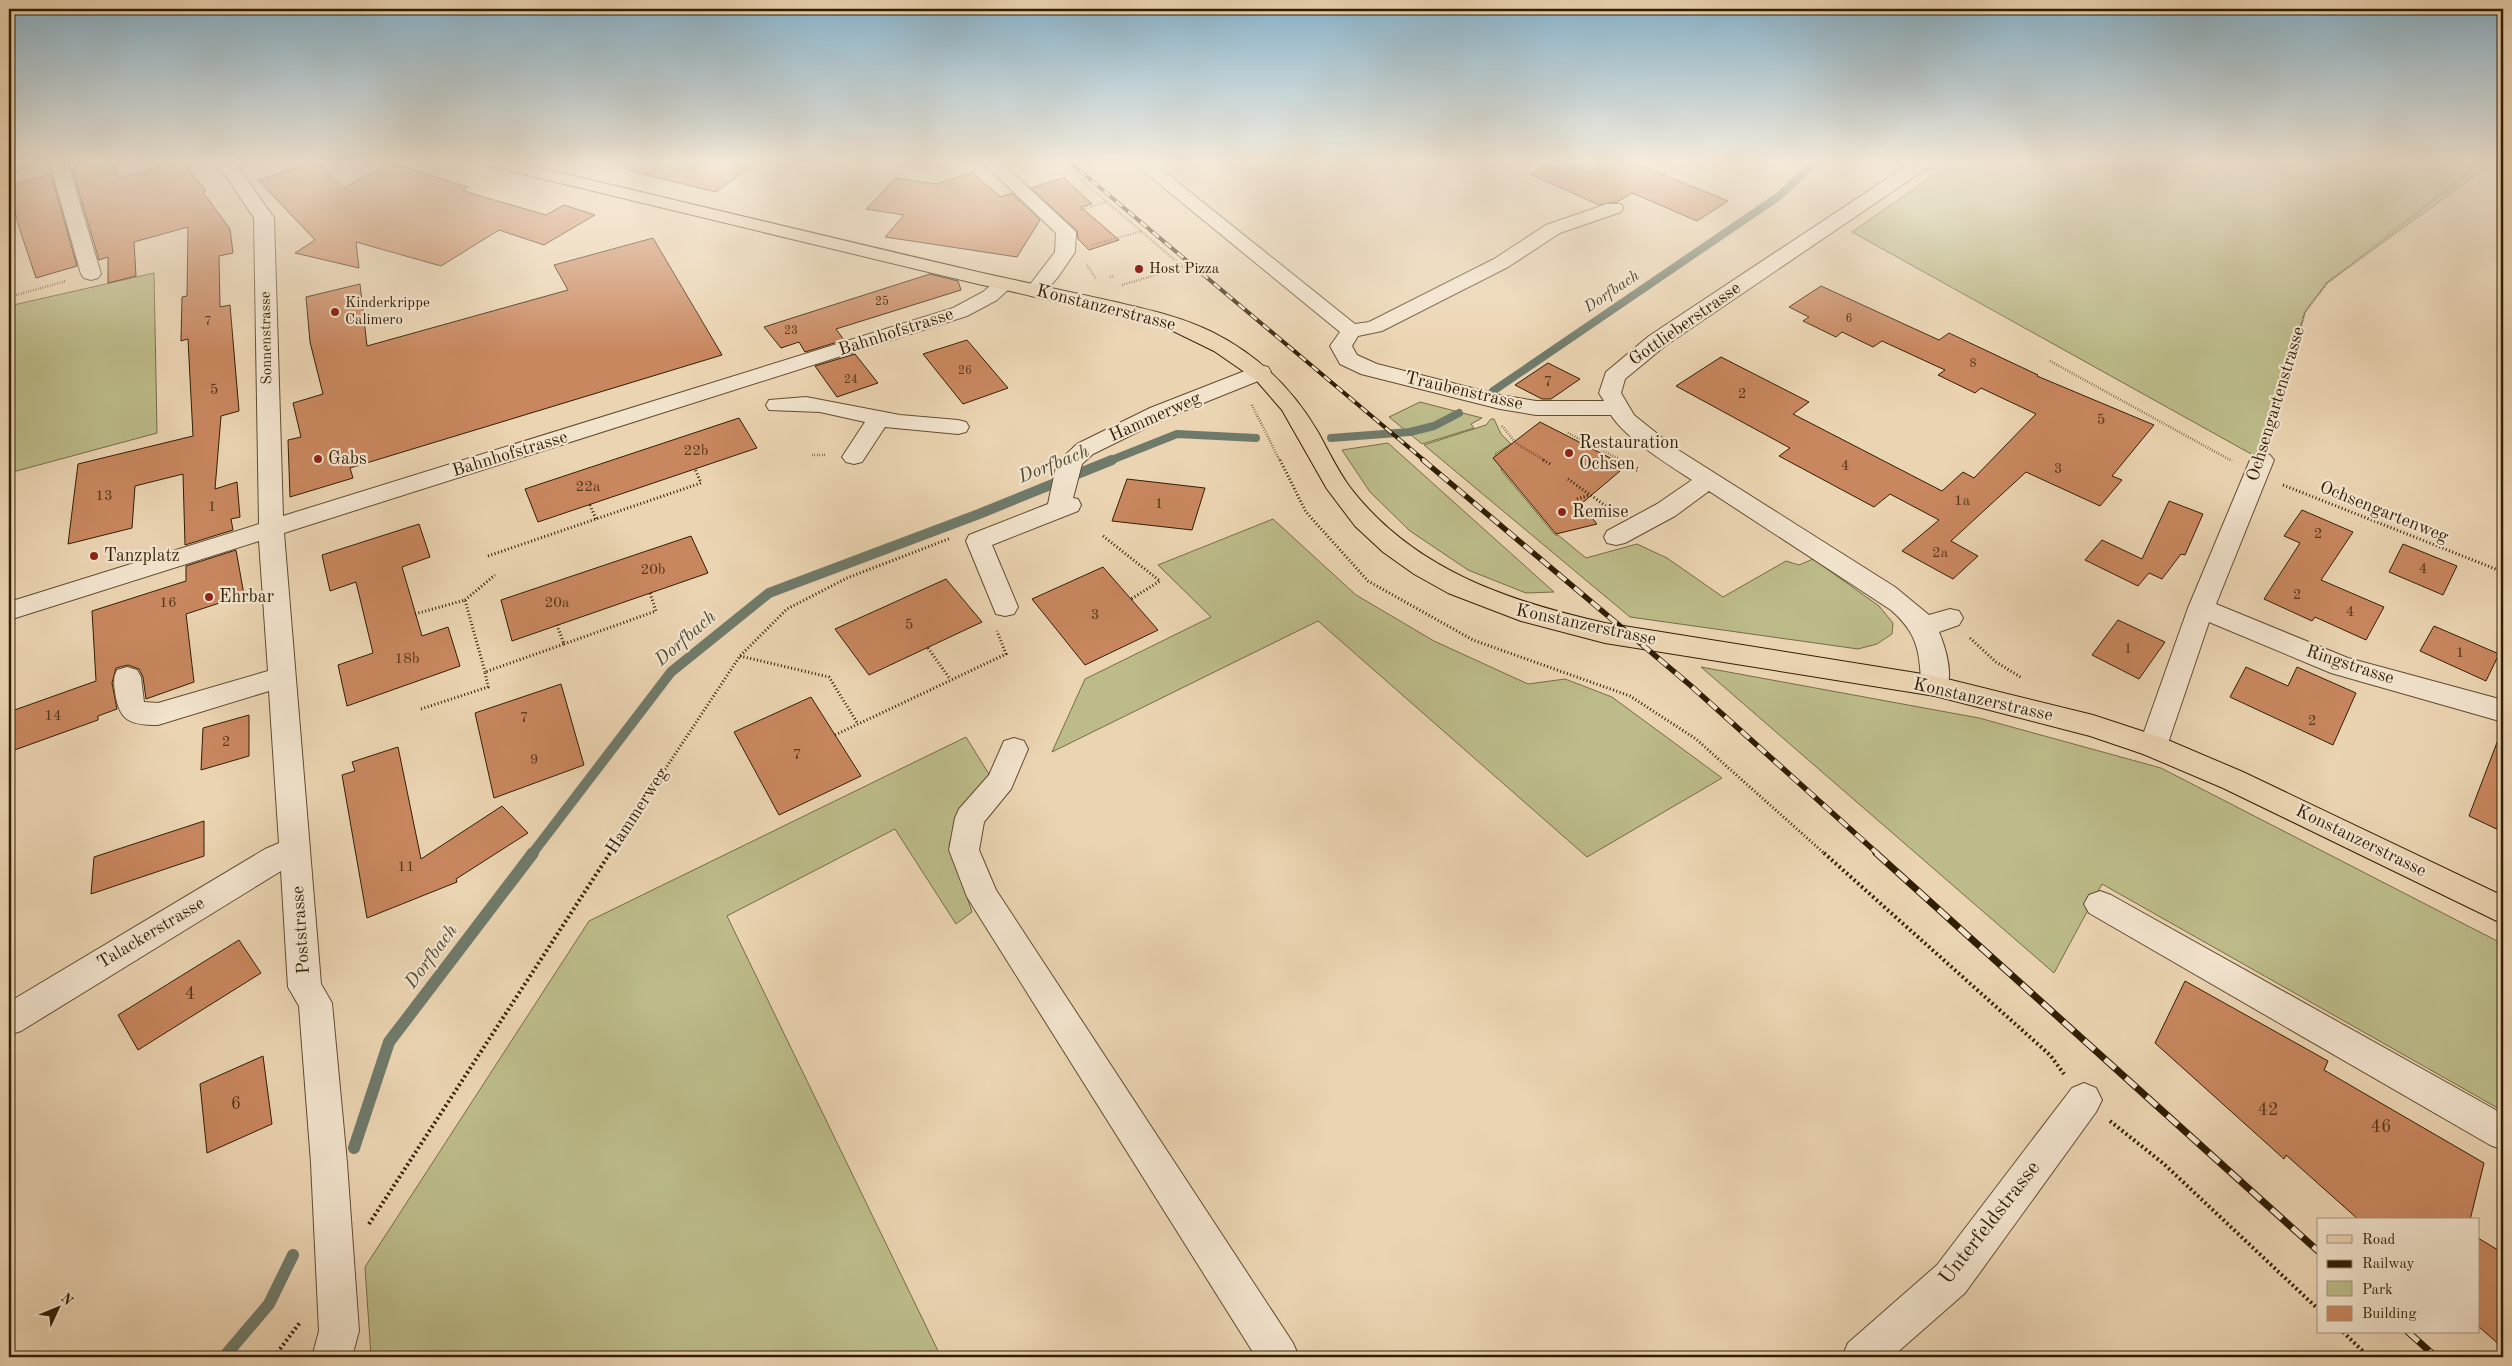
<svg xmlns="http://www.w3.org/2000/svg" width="2512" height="1366" font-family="'Old Standard TT',serif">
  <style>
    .green { fill: #bcbb89; stroke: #766c46 }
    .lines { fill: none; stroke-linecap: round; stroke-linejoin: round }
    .stream-far2 { stroke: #6f7a6a; stroke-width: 8 }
    .stream-far1 { stroke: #6f7a6a; stroke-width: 10 }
    .stream { stroke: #6f7a6a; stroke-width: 12 }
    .building { fill: #c9875f; stroke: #311e03 }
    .minor-casing { stroke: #604c2f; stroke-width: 2 }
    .major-casing { stroke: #311e03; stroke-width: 2 }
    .path-far2 { stroke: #311e03; stroke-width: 2.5; stroke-dasharray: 0.5 2; stroke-linecap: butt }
    .path-far1 { stroke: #311e03; stroke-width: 3; stroke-dasharray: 1 2.5; stroke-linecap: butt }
    .path { stroke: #311e03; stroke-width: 4; stroke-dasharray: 2 3; stroke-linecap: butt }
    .minor { fill: #f2e3cd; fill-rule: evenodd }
    .major { fill: #ebd4b2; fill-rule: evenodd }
    .rail-far2-casing { stroke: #311e03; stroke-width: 4 }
    .rail-far1-casing { stroke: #311e03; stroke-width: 5.5 }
    .rail-casing { stroke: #311e03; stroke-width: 7 }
    .rail-far2 { stroke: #f2e3cd; stroke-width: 2.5; stroke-dasharray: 8; stroke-linecap: butt }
    .rail-far1 { stroke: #f2e3cd; stroke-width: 4; stroke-dasharray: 11; stroke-linecap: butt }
    .rail { stroke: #f2e3cd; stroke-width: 5; stroke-dasharray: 14; stroke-linecap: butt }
    .poi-dot { fill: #8f2418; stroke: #f2e3cd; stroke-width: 2 }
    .labels { text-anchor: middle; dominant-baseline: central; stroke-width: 4.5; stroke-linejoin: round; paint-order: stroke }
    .far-number-label { font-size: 12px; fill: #57381a }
    .far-poi-label { font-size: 15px; fill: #311e03; stroke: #f2e3cd; text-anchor: start }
    .far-street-label { font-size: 15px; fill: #311e03; stroke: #f2e3cd }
    .number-label { font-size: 15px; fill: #57381a }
    .far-water-label { font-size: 16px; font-style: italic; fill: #504c37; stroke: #f2e3cd }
    .street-label { font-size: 18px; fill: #311e03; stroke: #f2e3cd }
    .poi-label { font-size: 18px; fill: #311e03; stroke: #f2e3cd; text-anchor: start }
    .near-number-label { font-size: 18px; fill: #57381a }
    .water-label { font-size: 19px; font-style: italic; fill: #504c37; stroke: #f2e3cd }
    .near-street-label { font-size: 21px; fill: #311e03; stroke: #f2e3cd }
  </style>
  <rect width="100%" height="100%" fill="#ebd4b2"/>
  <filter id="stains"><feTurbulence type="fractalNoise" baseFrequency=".004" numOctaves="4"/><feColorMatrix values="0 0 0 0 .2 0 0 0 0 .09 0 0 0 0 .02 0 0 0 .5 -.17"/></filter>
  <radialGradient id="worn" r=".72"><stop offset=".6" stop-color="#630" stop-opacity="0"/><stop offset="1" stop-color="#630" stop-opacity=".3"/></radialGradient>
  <path class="green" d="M 1955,160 L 2497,160 L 2327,283 L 2305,312 L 2262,460 L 1852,232 Z
    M 154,273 L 157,433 L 9,473 L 9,306 Z
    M 1420,402 L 1482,418 L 1471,424 L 1474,428 L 1422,444 L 1389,417 Z
    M 1491,419 L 1494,419 L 1501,434 L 1511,444 L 1495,454 L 1509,464 L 1501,470 L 1555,535 L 1558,535 L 1586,558 L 1637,544 L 1667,558 L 1723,597 L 1786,561 L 1799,565 L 1813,559 L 1879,606 L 1893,623 L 1892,634 L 1877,644 L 1858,649 L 1630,617 L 1424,445 L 1486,425 Z
    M 1388,443 L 1554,592 L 1526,593 L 1468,570 L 1410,531 L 1370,492 L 1342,450 Z
    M 1273,519 L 1356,595 L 1434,641 L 1528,684 L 1565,679 L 1612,697 L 1722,778 L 1587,857 L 1318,621 L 1052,752 L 1085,679 L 1211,617 L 1158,565 Z
    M 1701,667 L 1979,718 L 2161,768 L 2503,944 L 2503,1111 L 2102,884 L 2054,973 Z
    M 966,737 L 989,774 L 959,818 L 949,845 L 972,912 L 956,924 L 895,829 L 727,916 L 941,1357 L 371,1357 L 365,1267 L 589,921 Z"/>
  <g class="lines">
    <path class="stream-far2" d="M 1493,391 L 1779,196 L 1818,160
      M 1331,438 L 1410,432 L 1434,426 L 1459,413
      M 1109,461 L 1177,434 L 1256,438"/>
    <path class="stream-far1" d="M 532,854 L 671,672 L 769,593 L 979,514 L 1112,460"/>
    <path class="stream" d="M 354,1148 L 389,1042 L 533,853
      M 224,1357 L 269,1304 L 293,1255"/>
  </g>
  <path class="building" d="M 74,160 L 113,160 L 119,178 L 182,160 L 206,191 L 203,192 L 230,229 L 233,253 L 219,256 L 220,307 L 230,305 L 239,411 L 221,416 L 215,489 L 237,482 L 240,517 L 231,519 L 233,530 L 185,545 L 183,474 L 135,486 L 132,528 L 68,544 L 78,464 L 193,436 L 188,339 L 181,341 L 182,297 L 187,296 L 188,227 L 134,242 L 136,276 L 108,283 L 108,257 L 99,260 L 72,169 L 77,167 Z
    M 627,160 L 760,160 L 716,192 L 626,170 Z
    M 1556,160 L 1563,160 L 1590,172 L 1611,160 L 1627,160 L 1728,201 L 1697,221 L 1632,193 L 1617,202 L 1599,205 L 1530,174 Z
    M 317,161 L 344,188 L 391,163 L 468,187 L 463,191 L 546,215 L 564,205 L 595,215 L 544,245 L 499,230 L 441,266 L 356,242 L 359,268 L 295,253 L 315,240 L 258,180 Z
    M 972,173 L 1001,197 L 1012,193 L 1040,220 L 1017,257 L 885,237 L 904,215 L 866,209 L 896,178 L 936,184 Z
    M 51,174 L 77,266 L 36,278 L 18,224 L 9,185 Z
    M 1066,177 L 1065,179 L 1092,204 L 1081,207 L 1119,240 L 1089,250 L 1078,239 L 1077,231 L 1031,188 Z
    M 653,238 L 722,355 L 350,468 L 353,478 L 290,497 L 288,440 L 301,437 L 293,403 L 323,394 L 310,342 L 306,297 L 360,284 L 367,346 L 568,290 L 554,265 Z
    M 930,274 L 958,281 L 961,290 L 836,329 L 844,340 L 805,352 L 799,342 L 781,348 L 764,327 Z
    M 1821,286 L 1939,340 L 1949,333 L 2038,375 L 2037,376 L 2154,425 L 2112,476 L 2122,480 L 2100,506 L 2026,472 L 1951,541 L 1978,556 L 1953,579 L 1902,551 L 1939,520 L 1890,494 L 1874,507 L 1779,456 L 1790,448 L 1676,386 L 1721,357 L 1809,402 L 1793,414 L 1942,491 L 1963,472 L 1974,478 L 2036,414 L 1981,388 L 1975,393 L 1938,375 L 1945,370 L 1882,341 L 1873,347 L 1842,332 L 1836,337 L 1803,321 L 1809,317 L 1789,307 Z
    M 967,340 L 1008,388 L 963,404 L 923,354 Z
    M 855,354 L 878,383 L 837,397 L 815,366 Z
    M 1548,363 L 1580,379 L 1551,399 L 1542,399 L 1515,385 Z
    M 739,418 L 757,448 L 538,522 L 525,489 Z
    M 1540,422 L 1626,466 L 1581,504 L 1597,524 L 1556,534 L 1493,458 Z
    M 1127,479 L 1205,488 L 1192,530 L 1112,521 Z
    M 2169,501 L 2203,514 L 2185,555 L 2181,554 L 2162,579 L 2149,573 L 2138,586 L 2085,560 L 2102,540 L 2142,559 Z
    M 2302,510 L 2353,532 L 2321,580 L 2384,607 L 2366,640 L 2315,617 L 2312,621 L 2264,599 L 2300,543 L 2284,536 Z
    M 419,524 L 430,557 L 402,567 L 422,636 L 448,627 L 460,666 L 347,706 L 338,665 L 373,653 L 356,582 L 330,591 L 322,555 Z
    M 691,536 L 708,573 L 512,641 L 501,600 Z
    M 2403,544 L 2457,566 L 2443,595 L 2389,572 Z
    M 236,550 L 244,595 L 186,614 L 194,682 L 146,699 L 143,677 L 139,669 L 128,665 L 116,668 L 112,683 L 117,709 L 98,716 L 98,720 L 9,752 L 9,712 L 96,681 L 92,611 L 186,581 L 186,566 Z
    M 1103,567 L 1158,630 L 1085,665 L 1032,599 Z
    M 946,579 L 982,622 L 869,675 L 835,629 Z
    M 2118,620 L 2165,642 L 2139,679 L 2092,655 Z
    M 2434,626 L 2499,654 L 2486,681 L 2420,651 Z
    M 2246,667 L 2288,686 L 2297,667 L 2356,693 L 2333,745 L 2230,697 Z
    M 561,684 L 584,765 L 494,798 L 475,713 Z
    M 811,697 L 861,776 L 779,815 L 734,732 Z
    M 249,715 L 249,756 L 201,770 L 203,728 Z
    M 2501,732 L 2503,732 L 2503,832 L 2469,816 Z
    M 398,747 L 421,859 L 502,806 L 528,833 L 456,879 L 457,882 L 367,918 L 342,775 L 355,771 L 352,762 Z
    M 204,821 L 204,856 L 91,894 L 94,857 Z
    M 239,940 L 261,973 L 138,1050 L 118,1015 Z
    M 2185,981 L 2328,1061 L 2324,1070 L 2484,1163 L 2470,1220 L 2359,1220 L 2286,1155 L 2284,1159 L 2155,1043 Z
    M 263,1056 L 272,1124 L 207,1153 L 200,1084 Z
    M 2478,1238 L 2503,1253 L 2503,1348 L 2478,1326 Z"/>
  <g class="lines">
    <defs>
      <path id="minor" d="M 12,160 L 33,160 L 15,173 L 9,174 L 9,161 Z
        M 49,160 L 67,160 L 101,274 L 98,278 L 91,280 L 84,278 L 81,274 Z
        M 215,160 L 233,160 L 274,218 L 283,516 L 953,308 L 983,292 L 997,280 L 1004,278 L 1011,280 L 1014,284 L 997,300 L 967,316 L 284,533 L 321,984 L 332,1003 L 347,1163 L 359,1331 L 352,1357 L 312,1357 L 319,1331 L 311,1163 L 299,1006 L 288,987 L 281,871 L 21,1031 L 9,1035 L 9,1002 L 265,849 L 279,843 L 269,691 L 158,725 C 130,725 119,721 115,692 C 114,683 113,678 117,670 L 127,667 L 137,670 L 141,677 L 144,702 L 158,703 L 268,671 L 259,541 L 9,620 L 9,602 L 259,524 L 254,218 Z
        M 980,160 L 999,160 L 1076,232 L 1075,252 L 1058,277 L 1042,295 L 1035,297 L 1028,295 L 1025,291 L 1055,252 L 1056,233 Z
        M 1130,160 L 1150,160 L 1355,324 L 1369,322 L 1494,259 L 1546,225 L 1607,204 L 1621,204 L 1623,208 L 1621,212 L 1560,233 L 1508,267 L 1382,331 L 1358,336 L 1352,346 L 1357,355 L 1377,364 L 1500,395 L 1536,401 L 1604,401 L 1599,393 L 1606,372 L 1649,336 L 1915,160 L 1936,160 L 1933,164 L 1665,346 L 1625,379 L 1621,393 L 1634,415 L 1675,448 L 1895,587 L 1929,615 L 1950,609 L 1959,611 L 1963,618 L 1959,625 L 1939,632 C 1946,649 1954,676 1945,693 L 1935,696 L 1925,693 C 1920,684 1921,677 1920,667 C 1918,641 1910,627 1891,610 L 1709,491 L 1675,516 L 1625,543 L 1616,545 L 1607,543 L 1604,537 L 1607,531 L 1657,504 L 1692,480 C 1669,465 1625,438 1611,415 L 1536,415 L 1500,409 L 1361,374 L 1340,364 L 1330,346 L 1340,332 Z
        M 1260,365 L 1268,367 L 1271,372 L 1268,377 L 1166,418 L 1093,454 L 1082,464 L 1073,498 L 1078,499 L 1081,505 L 1078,511 L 992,545 L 1018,607 L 1014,614 L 1005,616 L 996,614 L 966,541 L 969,535 L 1048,504 L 1055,471 L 1060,460 L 1077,444 L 1150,408 Z
        M 806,397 L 900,415 L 958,420 L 966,422 L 969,427 L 966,432 L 958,434 L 885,427 L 862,462 L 854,464 L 846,462 L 842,457 L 865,422 L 820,412 L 769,410 L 766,405 L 769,400 Z
        M 2262,453 L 2270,455 L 2274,460 L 2216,604 L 2348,658 L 2503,700 L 2503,722 L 2331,673 L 2209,622 L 2167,746 L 2163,754 L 2153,757 L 2143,754 L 2139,746 L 2188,608 L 2250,460 L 2254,455 Z
        M 1014,738 L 1024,741 L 1028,749 L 1011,789 L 984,822 L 979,850 L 996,890 L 1293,1343 L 1299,1357 L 1256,1357 L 967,897 L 949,850 L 955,818 L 959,809 L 989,775 L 1004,741 Z
        M 2100,891 L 2111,895 L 2503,1114 L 2503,1150 L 2490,1145 L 2089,913 L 2084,904 L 2089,895 Z
        M 2084,1083 L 2096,1088 L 2102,1100 L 2096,1112 L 1965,1293 L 1892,1357 L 1842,1357 L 1848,1343 L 1937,1265 L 2072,1088 Z"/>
      <path id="major" d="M 476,160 L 507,160 C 664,197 821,236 978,272 C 1022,282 1067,291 1111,301 C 1145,309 1180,316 1212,332 C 1258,355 1292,388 1318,432 C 1328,450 1337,469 1349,486 C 1412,569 1507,601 1605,623 L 1935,676 L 2093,715 L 2163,738 L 2243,772 L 2503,896 L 2503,924 L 2223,788 L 2143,754 L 2090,736 L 1935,696 L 1605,643 L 1521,621 L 1448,593 L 1414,574 L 1383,552 L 1355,526 L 1327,489 L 1282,410 L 1256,380 L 1214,351 L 1171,330 L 1127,317 L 978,284 L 485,165 L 479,164 Z"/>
    </defs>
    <use href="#minor" class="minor-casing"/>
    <use href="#major" class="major-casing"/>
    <path class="path-far2" d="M 1058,160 L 1183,267
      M 1078,211 L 1108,201
      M 1092,245 L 1142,231
      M 1087,265 L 1096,279
      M 1110,277 L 1115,276
      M 1122,285 L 1186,266
      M 9,297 L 66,281
      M 2050,361 L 2232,461
      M 1252,405 L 1280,461
      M 1502,426 L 1517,444 L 1546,461
      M 1568,433 L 1623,461
      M 2268,438 L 2305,312 L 2327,283 L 2485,160
      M 1596,448 L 1608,438
      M 812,455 L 825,455"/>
    <path class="path-far1" d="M 1280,460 L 1306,512 L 1368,581 L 1473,640 L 1630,696 L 1696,739 L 1825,854
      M 1543,460 L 1552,465
      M 1621,460 L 1638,469 L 1634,472
      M 1568,479 L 1610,509
      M 2283,485 L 2503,572
      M 1577,499 L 1590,495
      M 590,505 L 596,519
      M 1103,536 L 1160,581 L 1131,599
      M 488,556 L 701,483 L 695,469
      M 465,600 L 495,575
      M 415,614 L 465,600 L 485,672
      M 1970,638 L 1996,662 L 2022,678
      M 564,644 L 656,611 L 650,593
      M 928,648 L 950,679
      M 740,656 L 829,677 L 858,724
      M 421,709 L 488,687 L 485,672 L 564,644 L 557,625
      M 835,735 L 1006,654 L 997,631
      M 609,854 L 740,656 L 787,609 L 847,578 L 951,538"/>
    <path class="path" d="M 1824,853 L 2050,1055 L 2064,1074
      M 2110,1121 L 2164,1164 L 2318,1309
      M 369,1224 L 610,853
      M 2343,1332 L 2369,1357
      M 274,1357 L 301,1321"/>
    <use href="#minor" class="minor"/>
    <use href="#major" class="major"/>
    <defs>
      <path id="rail-far2" d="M 1067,160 L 1425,461"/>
      <path id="rail-far1" d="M 1423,460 L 1690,685 L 1878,854"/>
      <path id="rail" d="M 1876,853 L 2318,1251
        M 2408,1332 L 2436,1357"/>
    </defs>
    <use href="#rail-far2" class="rail-far2-casing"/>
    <use href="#rail-far1" class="rail-far1-casing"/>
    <use href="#rail" class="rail-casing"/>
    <use href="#rail-far2" class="rail-far2"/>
    <use href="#rail-far1" class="rail-far1"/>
    <use href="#rail" class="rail"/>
  </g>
  <linearGradient id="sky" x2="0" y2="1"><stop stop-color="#88b6d1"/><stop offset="0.46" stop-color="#f6ecdc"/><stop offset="1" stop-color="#f6ecdc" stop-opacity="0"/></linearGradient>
  <rect width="2512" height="351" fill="url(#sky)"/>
  <g class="poi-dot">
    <circle cx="1139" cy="269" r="5"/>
    <circle cx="335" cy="312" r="5"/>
    <circle cx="1569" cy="453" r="5"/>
    <circle cx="318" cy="459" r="5"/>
    <circle cx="1562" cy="512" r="5"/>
    <circle cx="94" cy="556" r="5"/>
    <circle cx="209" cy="597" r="5"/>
  </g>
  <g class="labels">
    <g class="far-number-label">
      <text x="882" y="302">25</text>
      <text x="1849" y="319">6</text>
      <text x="208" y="322">7</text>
      <text x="791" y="331">23</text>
      <text x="1973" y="364">8</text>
      <text x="965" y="371">26</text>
      <text x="851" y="380">24</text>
    </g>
    <g class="far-poi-label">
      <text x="1149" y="269">Host Pizza</text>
      <text x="345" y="303">Kinderkrippe<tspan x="345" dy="17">Calimero</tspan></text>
    </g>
    <g class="far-street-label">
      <text transform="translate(267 338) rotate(-91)">Sonnenstrasse</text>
    </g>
    <g class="number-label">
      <text x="1548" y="382">7</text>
      <text x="214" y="390">5</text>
      <text x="1742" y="394">2</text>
      <text x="2101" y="420">5</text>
      <text x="696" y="451">22b</text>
      <text x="1845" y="466">4</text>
      <text x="2058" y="469">3</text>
      <text x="588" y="487">22a</text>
      <text x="104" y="496">13</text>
      <text x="1962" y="501">1a</text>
      <text x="1159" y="504">1</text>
      <text x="212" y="507">1</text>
      <text x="2318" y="534">2</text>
      <text x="1940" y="553">2a</text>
      <text x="2423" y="569">4</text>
      <text x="653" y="570">20b</text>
      <text x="2297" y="595">2</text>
      <text x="168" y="603">16</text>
      <text x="557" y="603">20a</text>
      <text x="2350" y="612">4</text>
      <text x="1095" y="615">3</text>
      <text x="909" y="625">5</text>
      <text x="2128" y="649">1</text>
      <text x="2460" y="653">1</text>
      <text x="407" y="659">18b</text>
      <text x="53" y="716">14</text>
      <text x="524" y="718">7</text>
      <text x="2312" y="721">2</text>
      <text x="226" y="742">2</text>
      <text x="797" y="755">7</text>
      <text x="534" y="760">9</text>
      <text x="406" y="867">11</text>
    </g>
    <g class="far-water-label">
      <text transform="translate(1612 292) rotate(-34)">Dorfbach</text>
    </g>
    <g class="street-label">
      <text transform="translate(1106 308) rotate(14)">Konstanzerstrasse</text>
      <text transform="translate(1685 324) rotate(-35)">Gottlieberstrasse</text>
      <text transform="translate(896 332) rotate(-18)">Bahnhofstrasse</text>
      <text transform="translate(1464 391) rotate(13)">Traubenstrasse</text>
      <text transform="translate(2276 404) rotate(-73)">Ochsengartenstrasse</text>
      <text transform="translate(1155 417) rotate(-24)">Hammerweg</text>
      <text transform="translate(510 454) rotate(-17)">Bahnhofstrasse</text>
      <text transform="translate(2384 512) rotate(22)">Ochsengartenweg</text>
      <text transform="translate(1586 625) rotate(12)">Konstanzerstrasse</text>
      <text transform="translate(2350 665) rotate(18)">Ringstrasse</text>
      <text transform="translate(1983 700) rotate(13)">Konstanzerstrasse</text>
      <text transform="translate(637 811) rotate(-57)">Hammerweg</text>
      <text transform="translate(2361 841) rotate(26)">Konstanzerstrasse</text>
      <text transform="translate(301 930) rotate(-94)">Poststrasse</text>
      <text transform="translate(151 933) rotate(-31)">Talackerstrasse</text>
    </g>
    <g class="poi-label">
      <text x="1579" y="443">Restauration<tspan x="1579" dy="21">Ochsen</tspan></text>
      <text x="328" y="459">Gabs</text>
      <text x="1572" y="512">Remise</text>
      <text x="104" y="556">Tanzplatz</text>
      <text x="219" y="597">Ehrbar</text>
    </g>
    <g class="near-number-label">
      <text x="190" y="994">4</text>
      <text x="236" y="1104">6</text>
      <text x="2268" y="1110">42</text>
      <text x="2381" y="1127">46</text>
    </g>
    <g class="water-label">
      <text transform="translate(1054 465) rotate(-22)">Dorfbach</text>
      <text transform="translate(686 639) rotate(-41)">Dorfbach</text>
      <text transform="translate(432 957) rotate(-53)">Dorfbach</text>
    </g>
    <g class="near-street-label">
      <text transform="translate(1990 1223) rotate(-52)">Unterfeldstrasse</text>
    </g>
  </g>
  <rect width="2512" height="1366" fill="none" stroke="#ebd4b2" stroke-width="30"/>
  <rect x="10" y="10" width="2492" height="1346" fill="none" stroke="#311e03" stroke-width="2.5"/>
  <rect x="15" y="15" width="2482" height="1336" fill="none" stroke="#311e03"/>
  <rect x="2317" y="1218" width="162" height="115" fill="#f2e3cd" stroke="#a5947c"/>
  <rect x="2327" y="1235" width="25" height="8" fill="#ebd4b2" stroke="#a5947c"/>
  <text x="2362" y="1244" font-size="15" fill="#311e03">Road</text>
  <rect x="2327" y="1260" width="25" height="8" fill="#311e03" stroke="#a5947c"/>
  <text x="2362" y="1268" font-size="15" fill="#311e03">Railway</text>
  <rect x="2327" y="1281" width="25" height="15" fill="#bcbb89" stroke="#a5947c"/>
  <text x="2362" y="1294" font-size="15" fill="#311e03">Park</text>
  <rect x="2327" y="1306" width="25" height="15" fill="#c9875f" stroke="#a5947c"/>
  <text x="2362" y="1318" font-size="15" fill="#311e03">Building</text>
  <g transform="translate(58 1308) rotate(46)" stroke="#f2e3cd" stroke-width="4" paint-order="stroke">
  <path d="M0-4L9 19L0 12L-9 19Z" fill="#311e03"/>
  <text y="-8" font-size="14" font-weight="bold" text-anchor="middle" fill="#311e03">N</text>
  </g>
  <rect width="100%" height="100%" filter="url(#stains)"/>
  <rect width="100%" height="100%" fill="url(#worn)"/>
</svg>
